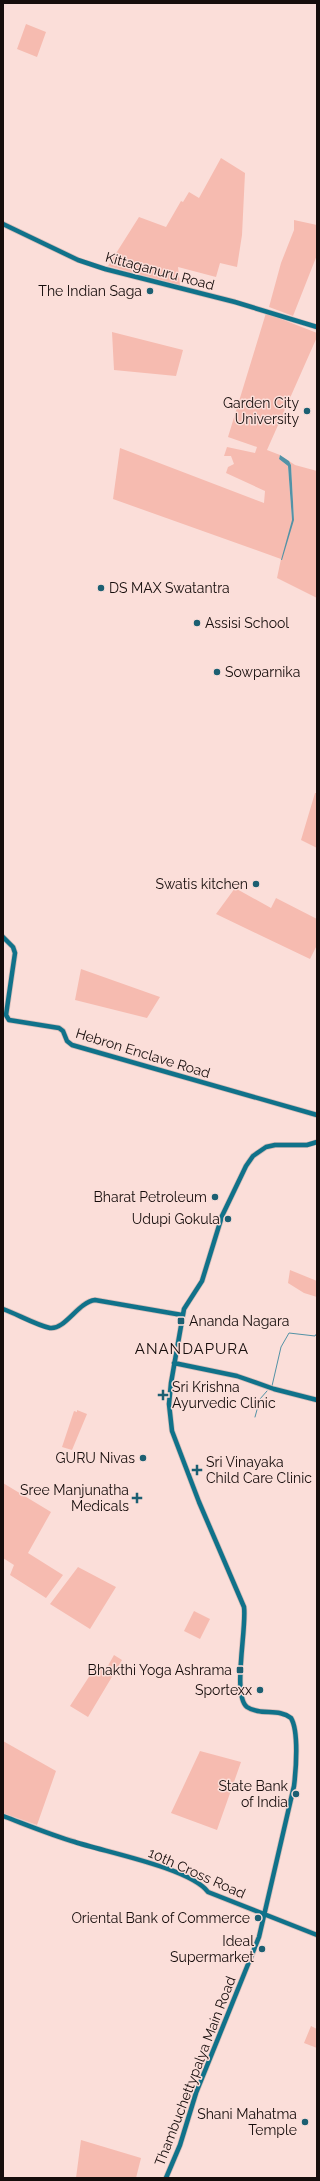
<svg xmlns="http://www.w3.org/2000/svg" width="320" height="2181" font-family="Raleway,sans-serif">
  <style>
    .green { fill: #f6bbb0 }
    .water { fill: #5392a6 }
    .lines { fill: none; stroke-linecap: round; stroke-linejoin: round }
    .stream { stroke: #5392a6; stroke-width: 1 }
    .secondary-casing { stroke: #d6bdb8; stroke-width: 6 }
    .secondary { stroke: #10728a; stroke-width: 4.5 }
    .poi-dot { fill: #1c5f72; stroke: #fbded9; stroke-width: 1.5 }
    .labels { text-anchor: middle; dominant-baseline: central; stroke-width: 3; stroke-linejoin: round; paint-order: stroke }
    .street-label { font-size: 14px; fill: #160d0c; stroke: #fbded9 }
    .poi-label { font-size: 14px; fill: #160d0c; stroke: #fbded9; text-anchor: end }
    .neighbourhood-label { font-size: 15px; letter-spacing: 1px; fill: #160d0c; stroke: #fbded9 }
  </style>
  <rect width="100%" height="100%" fill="#fbded9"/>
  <path class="green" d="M 26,24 L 46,32 L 37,57 L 17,49 Z
    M 221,158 L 245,173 L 242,235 L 237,267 L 220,263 L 216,277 L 178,267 L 180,285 L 108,266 L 139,217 L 166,227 L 181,201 L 183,202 L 189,192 L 199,198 Z
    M 294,220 L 317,225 L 317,255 L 293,316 L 269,307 L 281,263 L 294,230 Z
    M 266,313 L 317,333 L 317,337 L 267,450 L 280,455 L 279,459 L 288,466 L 292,520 L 294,520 L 291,465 L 289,461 L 295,465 L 317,471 L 317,598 L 277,578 L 281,559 L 113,499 L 120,448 L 264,503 L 265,491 L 226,473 L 228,467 L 234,464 L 231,456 L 224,456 L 227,447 L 255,453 L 257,447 L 228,437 Z
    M 112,332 L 183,350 L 176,376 L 114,370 Z
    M 315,793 L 317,793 L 317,848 L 301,840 Z
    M 235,888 L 271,908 L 276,898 L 317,919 L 317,945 L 310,959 L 216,914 Z
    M 81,969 L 160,997 L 147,1018 L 75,1000 Z
    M 290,1270 L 317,1281 L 317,1297 L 304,1293 L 288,1283 Z
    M 77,1410 L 87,1414 L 72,1450 L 62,1447 L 74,1411 L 77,1412 Z
    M 3,1483 L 51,1512 L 28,1553 L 63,1575 L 46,1598 L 10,1575 L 14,1565 L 3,1558 Z
    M 78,1567 L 116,1587 L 90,1629 L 50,1604 Z
    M 194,1611 L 210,1619 L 200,1639 L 184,1631 Z
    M 114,1655 L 122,1660 L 88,1717 L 70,1706 L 96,1666 L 105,1671 Z
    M 3,1741 L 56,1771 L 37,1825 L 3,1813 Z
    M 200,1751 L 241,1762 L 217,1830 L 171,1813 Z
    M 311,2026 L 317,2029 L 317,2048 L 304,2043 Z
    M 81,2140 L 141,2158 L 136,2178 L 76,2178 Z"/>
  <path class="water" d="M 280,455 L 289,461 L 291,465 L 294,520 L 282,560 L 281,560 L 292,520 L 288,466 L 279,459 Z"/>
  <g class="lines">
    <path class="stream" d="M 272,1386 L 281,1347 L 289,1333 L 315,1336 L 317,1333
      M 255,1417 L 260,1399 L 267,1391"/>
    <defs>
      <path id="secondary" d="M 3,224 L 78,260 L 105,269 L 235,302 L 317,327
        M 3,937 L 13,947 L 15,953 L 6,1015 L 9,1020 L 59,1028 L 63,1031 L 67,1041 L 72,1045 L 317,1115
        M 3,1309 C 17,1314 36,1325 50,1328 C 65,1330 78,1302 95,1300 L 182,1315
        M 174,1363 L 237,1376 L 274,1389 L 317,1400
        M 3,1816 C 27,1825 51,1835 75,1842 C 105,1852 190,1868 208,1892 L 317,1935
        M 166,2178 L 180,2145 L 196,2093 L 259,1937 L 294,1786 C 296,1770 299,1731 291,1718 C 279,1708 260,1716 247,1707 C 232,1695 247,1628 244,1607 L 199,1502 L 172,1431 L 169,1404 L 171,1383 L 184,1309 L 202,1281 L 222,1216 L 246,1166 L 253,1156 L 266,1147 L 275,1145 L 307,1145 L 317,1142"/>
    </defs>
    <use href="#secondary" class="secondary-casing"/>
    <use href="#secondary" class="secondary"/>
  </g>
  <g class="poi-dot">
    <circle cx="150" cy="291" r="4"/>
    <circle cx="307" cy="411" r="4"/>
    <circle cx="101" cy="588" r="4"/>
    <circle cx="197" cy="623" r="4"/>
    <circle cx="217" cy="672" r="4"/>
    <circle cx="256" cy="884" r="4"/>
    <circle cx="215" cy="1197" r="4"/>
    <circle cx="228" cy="1219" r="4"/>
    <rect x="177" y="1317" width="8" height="8" rx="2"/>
    <path d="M161 1389h4v4h4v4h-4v4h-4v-4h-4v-4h4z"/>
    <circle cx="143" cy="1458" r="4"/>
    <path d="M195 1464h4v4h4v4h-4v4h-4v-4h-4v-4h4z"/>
    <path d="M135 1492h4v4h4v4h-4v4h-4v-4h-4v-4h4z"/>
    <rect x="236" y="1666" width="8" height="8" rx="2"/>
    <circle cx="260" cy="1690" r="4"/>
    <circle cx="296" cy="1794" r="4"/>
    <circle cx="258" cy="1918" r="4"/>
    <circle cx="262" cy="1949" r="4"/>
    <circle cx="305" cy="2122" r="4"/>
  </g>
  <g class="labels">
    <g class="street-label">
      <text transform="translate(160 271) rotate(15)">Kittaganuru Road</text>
      <text transform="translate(143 1053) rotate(17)">Hebron Enclave Road</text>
      <text transform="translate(197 1873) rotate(24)">10th Cross Road</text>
      <text transform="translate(195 2071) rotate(-69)">Thambuchettypalya Main Road</text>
    </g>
    <g class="poi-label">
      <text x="142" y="291">The Indian Saga</text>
      <text x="299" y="403">Garden City<tspan x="299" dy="16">University</tspan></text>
      <text x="109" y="588" text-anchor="start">DS MAX Swatantra</text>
      <text x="205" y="623" text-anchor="start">Assisi School</text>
      <text x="225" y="672" text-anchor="start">Sowparnika</text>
      <text x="248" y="884">Swatis kitchen</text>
      <text x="207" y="1197">Bharat Petroleum</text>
      <text x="220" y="1219">Udupi Gokula</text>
      <text x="189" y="1321" text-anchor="start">Ananda Nagara</text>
      <text x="172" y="1387" text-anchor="start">Sri Krishna<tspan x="172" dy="16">Ayurvedic Clinic</tspan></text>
      <text x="135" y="1458">GURU Nivas</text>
      <text x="206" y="1462" text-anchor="start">Sri Vinayaka<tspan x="206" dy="16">Child Care Clinic</tspan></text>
      <text x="129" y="1490">Sree Manjunatha<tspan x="129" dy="16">Medicals</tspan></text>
      <text x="232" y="1670">Bhakthi Yoga Ashrama</text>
      <text x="252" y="1690">Sportexx</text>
      <text x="288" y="1786">State Bank<tspan x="288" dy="16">of India</tspan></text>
      <text x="250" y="1918">Oriental Bank of Commerce</text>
      <text x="254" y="1941">Ideal<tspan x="254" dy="16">Supermarket</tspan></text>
      <text x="297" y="2114">Shani Mahatma<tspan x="297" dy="16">Temple</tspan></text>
    </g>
    <g class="neighbourhood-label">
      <text x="192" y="1349">ANANDAPURA</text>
    </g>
  </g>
  <rect width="320" height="2181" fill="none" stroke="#160d0c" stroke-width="8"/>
</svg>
